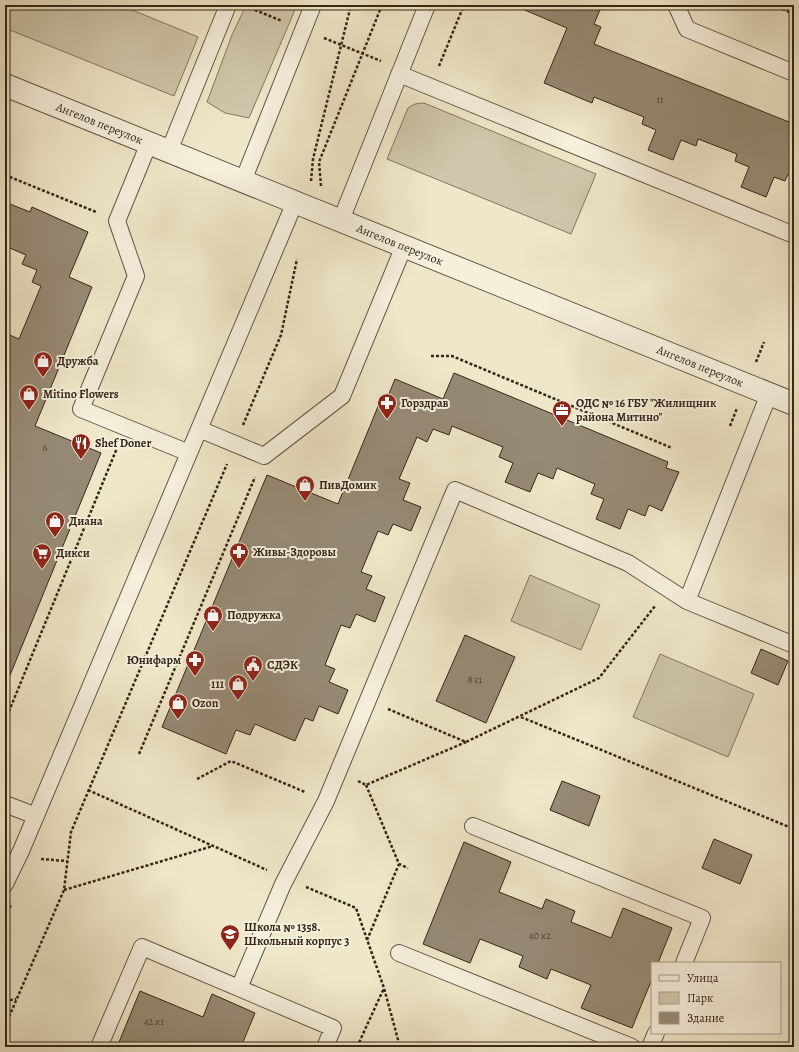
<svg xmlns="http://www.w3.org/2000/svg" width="799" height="1052" font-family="Alegreya,serif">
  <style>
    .green { fill: #cfc6ab; stroke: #827662 }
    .building { fill: #968a75; stroke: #352619 }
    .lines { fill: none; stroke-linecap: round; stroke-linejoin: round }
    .service-casing { stroke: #645645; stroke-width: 18 }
    .minor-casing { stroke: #645645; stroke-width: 24 }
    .path { stroke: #352619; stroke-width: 2.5; stroke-dasharray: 3 2; stroke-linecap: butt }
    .service { stroke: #f5efdc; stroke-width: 16 }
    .minor { stroke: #f5efdc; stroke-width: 22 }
    .labels { text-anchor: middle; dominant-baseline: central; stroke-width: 4; stroke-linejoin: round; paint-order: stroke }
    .number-label { font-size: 10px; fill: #4d3f30 }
    .street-label { font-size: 12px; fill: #352619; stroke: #f5efdc }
    .poi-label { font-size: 12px; font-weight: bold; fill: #352619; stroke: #f5efdc; text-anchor: start }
  </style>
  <rect width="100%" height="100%" fill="#efe7c9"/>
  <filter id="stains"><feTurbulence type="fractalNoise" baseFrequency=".005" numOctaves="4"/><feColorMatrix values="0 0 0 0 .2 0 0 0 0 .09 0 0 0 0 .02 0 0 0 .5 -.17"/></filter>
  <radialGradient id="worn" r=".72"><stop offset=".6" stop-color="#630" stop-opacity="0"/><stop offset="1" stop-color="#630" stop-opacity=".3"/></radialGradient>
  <path class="green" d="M 5,5 L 120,5 L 198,37 L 174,96 L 5,28 Z
    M 246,5 L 297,5 L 249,118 L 225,113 L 207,102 L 232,35 Z
    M 424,103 L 596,174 L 571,234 L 387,159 L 408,108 L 415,104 Z
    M 530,575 L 600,605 L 581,650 L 511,621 Z
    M 660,654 L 754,694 L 728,757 L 633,717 Z"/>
  <path class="building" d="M 513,5 L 602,5 L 594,24 L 601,27 L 594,44 L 794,124 L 794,177 L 788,174 L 785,181 L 774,177 L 766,197 L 741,187 L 749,167 L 735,161 L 737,154 L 698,139 L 696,146 L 681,140 L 673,160 L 648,150 L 656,130 L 642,124 L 644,117 L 594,97 L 592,103 L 544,83 L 567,28 Z
    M 5,202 L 30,212 L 32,207 L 88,232 L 69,277 L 92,287 L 35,426 L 101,453 L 6,685 L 5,333 L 19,339 L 41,286 L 32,282 L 37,270 L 22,264 L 26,255 L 5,246 Z
    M 454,373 L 668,462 L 666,468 L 679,472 L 662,511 L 649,505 L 645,516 L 628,509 L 620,529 L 596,519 L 604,499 L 591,494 L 595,484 L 557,468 L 553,479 L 538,473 L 530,492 L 505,482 L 513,463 L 499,457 L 503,447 L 452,426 L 449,435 L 433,429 L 427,442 L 417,437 L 399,479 L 410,483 L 403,500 L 421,507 L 411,531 L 393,524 L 388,535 L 378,531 L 361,572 L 372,576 L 366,589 L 385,597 L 375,622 L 356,614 L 350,628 L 341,625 L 325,665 L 335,669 L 329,682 L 348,690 L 338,714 L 319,706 L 313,721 L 305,718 L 295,741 L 255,724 L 250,735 L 236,730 L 226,754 L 162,727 L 267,475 L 338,504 L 379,404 L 384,406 L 395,379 L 443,399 Z
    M 465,635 L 515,657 L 486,723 L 436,701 Z
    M 761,649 L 788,661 L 778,685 L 751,673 Z
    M 562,781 L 600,796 L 589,826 L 550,810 Z
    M 714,839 L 752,855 L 740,884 L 702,868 Z
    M 464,842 L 511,862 L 499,892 L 542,909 L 546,899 L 575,911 L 571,922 L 611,938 L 623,908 L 672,928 L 658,963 L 652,963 L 652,979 L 632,1028 L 581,1008 L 591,985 L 551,969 L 547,979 L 519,967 L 523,956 L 480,939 L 470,963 L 423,944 Z
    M 140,991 L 203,1017 L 212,994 L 255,1013 L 241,1047 L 117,1047 Z"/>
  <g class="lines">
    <defs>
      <path id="service" d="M 676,5 L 687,29 L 794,73
        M 399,74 L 794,235
        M 149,143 L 117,221 L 136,276 L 81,409 L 189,453
        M 169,151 L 228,5
        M 243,181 L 313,5
        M 341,220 L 427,5
        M 199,429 L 264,456 L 342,396 L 404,246
        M 687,601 L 769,394
        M 5,804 L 36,816
        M 473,826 L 702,918 L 684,963
        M 5,884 L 21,851 L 295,202
        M 399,953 L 632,1047
        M 239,988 L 283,884 L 326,801 L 455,490 L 628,563 L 687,601 L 794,645
        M 99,1047 L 142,947 L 333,1028 L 325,1047
        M 650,1047 L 656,1033"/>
      <g id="minor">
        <path id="s1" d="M 5,85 L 794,404"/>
      </g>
    </defs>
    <use href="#service" class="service-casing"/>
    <use href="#minor" class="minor-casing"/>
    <path class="path" d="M 773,5 L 794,14
      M 250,8 L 282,21
      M 324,38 L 381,61
      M 439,66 L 464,5
      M 5,175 L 96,212
      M 311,181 L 313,159 L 351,5
      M 321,186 L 319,162 L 382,5
      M 431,356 L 452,356 L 672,448
      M 756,362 L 764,342
      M 243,425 L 281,335 L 297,259
      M 730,426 L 737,408
      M 388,709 L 466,742 L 599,678 L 655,606
      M 521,717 L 794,829
      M 5,721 L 117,448
      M 139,754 L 255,477
      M 197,779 L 231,761 L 305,792
      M 358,781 L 366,785 L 466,742
      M 366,785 L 399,864 L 408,868
      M 88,790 L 267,870
      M 41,859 L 67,861
      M 306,887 L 356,908 L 384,988 L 400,1047
      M 64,890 L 213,846
      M 5,917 L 11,905
      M 367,940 L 399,864
      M 5,1001 L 16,999
      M 5,1026 L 64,890 L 71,832 L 227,464
      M 357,1047 L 384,988"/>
    <use href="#service" class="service"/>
    <use href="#minor" class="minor"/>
  </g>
  <defs>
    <symbol id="shop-pin" viewBox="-11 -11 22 30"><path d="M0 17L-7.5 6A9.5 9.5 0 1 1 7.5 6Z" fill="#8f2418" stroke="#f5efdc"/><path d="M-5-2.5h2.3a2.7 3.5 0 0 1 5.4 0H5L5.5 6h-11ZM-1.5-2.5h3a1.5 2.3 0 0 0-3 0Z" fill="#fff"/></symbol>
    <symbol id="pharmacy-pin" viewBox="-11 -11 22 30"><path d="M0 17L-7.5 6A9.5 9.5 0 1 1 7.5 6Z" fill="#8f2418" stroke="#f5efdc"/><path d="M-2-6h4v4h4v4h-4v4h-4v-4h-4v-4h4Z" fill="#fff"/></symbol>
    <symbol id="office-pin" viewBox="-11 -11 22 30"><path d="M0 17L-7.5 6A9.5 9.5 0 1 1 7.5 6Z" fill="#8f2418" stroke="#f5efdc"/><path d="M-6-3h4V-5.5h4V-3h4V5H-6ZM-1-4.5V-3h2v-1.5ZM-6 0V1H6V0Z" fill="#fff"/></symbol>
    <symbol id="restaurant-pin" viewBox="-11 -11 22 30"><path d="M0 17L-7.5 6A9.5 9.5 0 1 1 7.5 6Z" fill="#8f2418" stroke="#f5efdc"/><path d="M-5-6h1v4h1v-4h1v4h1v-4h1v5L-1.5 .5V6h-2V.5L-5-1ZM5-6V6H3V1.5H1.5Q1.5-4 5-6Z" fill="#fff"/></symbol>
    <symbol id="supermarket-pin" viewBox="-11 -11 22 30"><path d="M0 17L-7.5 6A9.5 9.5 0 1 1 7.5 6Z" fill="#8f2418" stroke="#f5efdc"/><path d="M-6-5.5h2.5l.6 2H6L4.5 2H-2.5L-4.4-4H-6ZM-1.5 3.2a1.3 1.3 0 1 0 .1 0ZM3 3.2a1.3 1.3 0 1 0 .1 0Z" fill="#fff"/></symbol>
    <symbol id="civic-pin" viewBox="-11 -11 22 30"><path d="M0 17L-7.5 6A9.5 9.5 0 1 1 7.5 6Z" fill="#8f2418" stroke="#f5efdc"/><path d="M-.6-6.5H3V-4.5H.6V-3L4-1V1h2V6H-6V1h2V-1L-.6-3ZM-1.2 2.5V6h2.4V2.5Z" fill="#fff"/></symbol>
    <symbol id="school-pin" viewBox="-11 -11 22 30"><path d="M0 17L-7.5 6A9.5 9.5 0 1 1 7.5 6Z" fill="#8f2418" stroke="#f5efdc"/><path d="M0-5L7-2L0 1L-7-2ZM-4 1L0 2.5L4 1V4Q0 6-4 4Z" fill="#fff"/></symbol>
  </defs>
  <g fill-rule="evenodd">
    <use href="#shop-pin" x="32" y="350" width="22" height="30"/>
    <use href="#shop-pin" x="18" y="383" width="22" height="30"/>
    <use href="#pharmacy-pin" x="376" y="392" width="22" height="30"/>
    <use href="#office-pin" x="551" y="399" width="22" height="30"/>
    <use href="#restaurant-pin" x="70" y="432" width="22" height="30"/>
    <use href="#shop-pin" x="294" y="474" width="22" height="30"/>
    <use href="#shop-pin" x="44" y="510" width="22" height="30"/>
    <use href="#pharmacy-pin" x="228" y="541" width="22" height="30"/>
    <use href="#supermarket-pin" x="31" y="542" width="22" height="30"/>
    <use href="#shop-pin" x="202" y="604" width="22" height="30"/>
    <use href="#pharmacy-pin" x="184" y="649" width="22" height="30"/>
    <use href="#civic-pin" x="242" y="654" width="22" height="30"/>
    <use href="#shop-pin" x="227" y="673" width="22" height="30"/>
    <use href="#shop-pin" x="167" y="692" width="22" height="30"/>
    <use href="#school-pin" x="219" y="923" width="22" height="30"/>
  </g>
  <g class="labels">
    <g class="number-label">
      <text x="660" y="99">11</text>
      <text x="45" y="447">6</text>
      <text x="475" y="679">8 с1</text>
      <text x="540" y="935">40 к2</text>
      <text x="154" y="1021">42 к1</text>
    </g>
    <g class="street-label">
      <text stroke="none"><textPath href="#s1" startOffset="102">Ангелов переулок</textPath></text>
      <text stroke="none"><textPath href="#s1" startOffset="426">Ангелов переулок</textPath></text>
      <text stroke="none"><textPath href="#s1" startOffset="750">Ангелов переулок</textPath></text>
    </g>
    <g class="poi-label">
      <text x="57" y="361">Дружба</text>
      <text x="43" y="394">Mitino Flowers</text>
      <text x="401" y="403">Горздрав</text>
      <text x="576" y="403">ОДС № 16 ГБУ "Жилищник<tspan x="576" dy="14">района Митино"</tspan></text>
      <text x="95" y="443">Shef Doner</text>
      <text x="319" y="485">ПивДомик</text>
      <text x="69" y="521">Диана</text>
      <text x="253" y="552">Живы-Здоровы</text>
      <text x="56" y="553">Дикси</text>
      <text x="227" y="615">Подружка</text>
      <text x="181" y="660" text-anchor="end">Юнифарм</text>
      <text x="267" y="665">СДЭК</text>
      <text x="224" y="684" text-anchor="end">111</text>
      <text x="192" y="703">Ozon</text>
      <text x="244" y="927">Школа № 1358.<tspan x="244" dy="14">Школьный корпус 3</tspan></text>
    </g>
  </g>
  <rect width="799" height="1052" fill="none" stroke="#efe7c9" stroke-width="20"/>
  <rect x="6" y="6" width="787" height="1040" fill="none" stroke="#352619" stroke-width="2"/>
  <rect x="10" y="10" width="779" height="1032" fill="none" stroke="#352619"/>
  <rect x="651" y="962" width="130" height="72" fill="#f5efdc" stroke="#a89f8e"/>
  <rect x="659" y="975" width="20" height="6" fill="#f5efdc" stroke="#a89f8e"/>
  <text x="687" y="982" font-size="12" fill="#352619">Улица</text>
  <rect x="659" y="992" width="20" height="12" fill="#cfc6ab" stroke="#a89f8e"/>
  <text x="687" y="1002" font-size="12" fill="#352619">Парк</text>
  <rect x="659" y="1012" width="20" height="12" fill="#968a75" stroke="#a89f8e"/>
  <text x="687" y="1022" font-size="12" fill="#352619">Здание</text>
  <rect width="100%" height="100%" filter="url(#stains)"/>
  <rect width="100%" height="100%" fill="url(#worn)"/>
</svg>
